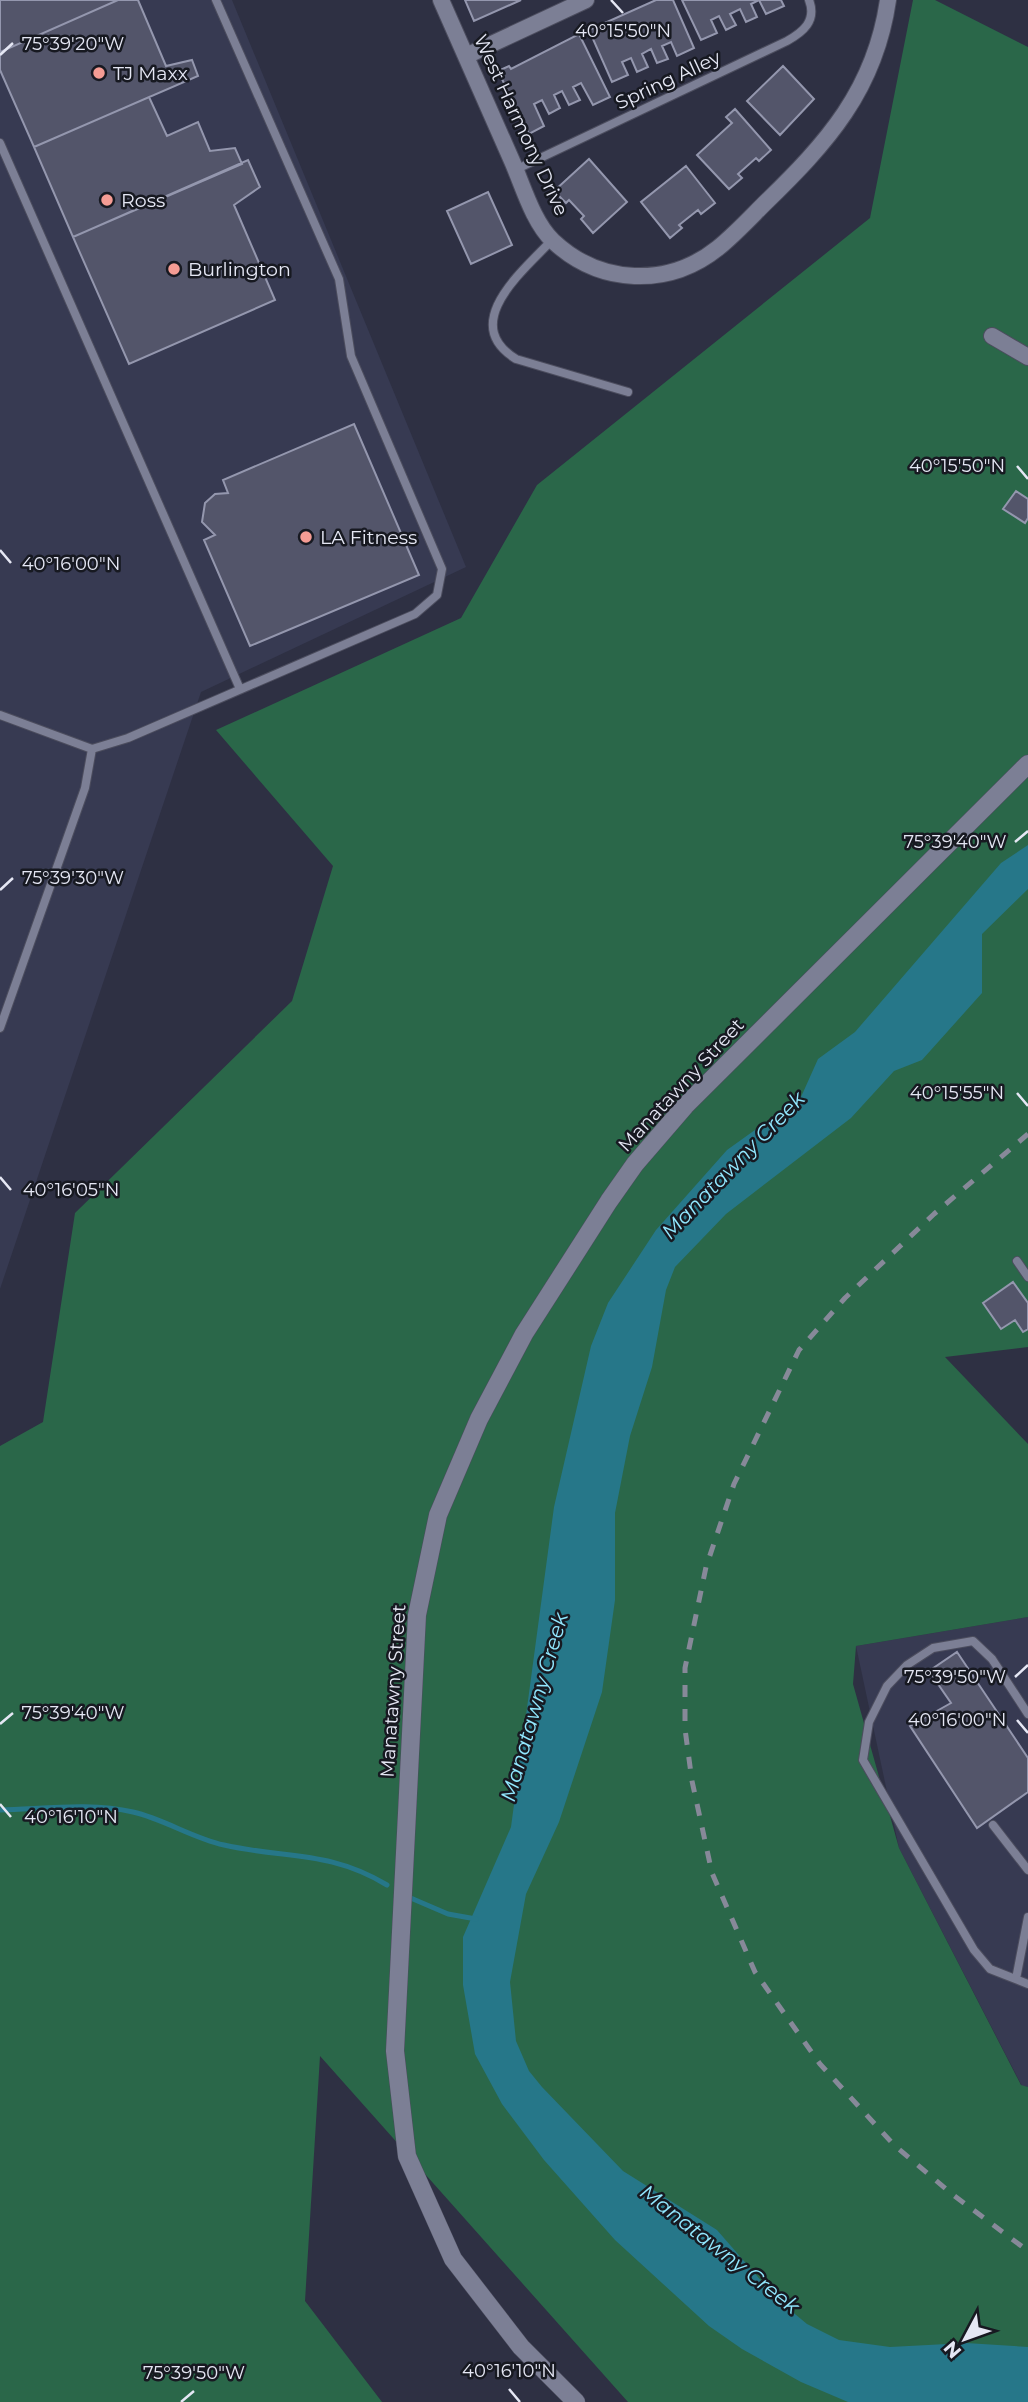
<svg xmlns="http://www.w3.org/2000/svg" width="1028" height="2402" font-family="Montserrat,sans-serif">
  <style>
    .built { fill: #373a52 }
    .forest { fill: #2a6749 }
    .water { fill: #267789 }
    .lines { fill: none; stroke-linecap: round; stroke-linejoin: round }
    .stream { stroke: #267789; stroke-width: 5 }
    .building { fill: #53556a; stroke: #9497ae; stroke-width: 2 }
    .service-casing { stroke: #4c4d5e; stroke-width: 10 }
    .minor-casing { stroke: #4c4d5e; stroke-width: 18 }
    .tertiary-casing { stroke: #4c4d5e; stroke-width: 19 }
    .service { stroke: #7c7f95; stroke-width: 8 }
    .minor { stroke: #7c7f95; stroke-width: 16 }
    .tertiary { stroke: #7c7f95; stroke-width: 18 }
    .rail { stroke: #878999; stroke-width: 5; stroke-dasharray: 12 12; stroke-linecap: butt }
    .ticks { fill: none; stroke: #e5e7f4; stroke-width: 2.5 }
    .poi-dot { fill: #f59c94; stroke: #171921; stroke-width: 2.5 }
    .labels { text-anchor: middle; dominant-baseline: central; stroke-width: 5; stroke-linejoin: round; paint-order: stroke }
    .poi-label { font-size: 19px; fill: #e5e7f4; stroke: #171921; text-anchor: start }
    .street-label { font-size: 19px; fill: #e5e7f4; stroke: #171921 }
    .water-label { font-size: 21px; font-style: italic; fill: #92e8ff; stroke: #171921 }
    .ticks-label { font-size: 18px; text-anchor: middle; fill: #e5e7f4; stroke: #171921; stroke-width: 5; stroke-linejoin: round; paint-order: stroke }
  </style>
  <rect width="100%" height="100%" fill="#2e3043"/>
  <path class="built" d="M 0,0 L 232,0 L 466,567 L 201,692 L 0,1289 Z
    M 1028,1617 L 1028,2087 L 1022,2086 L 899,1848 L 856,1646 Z"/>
  <path class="forest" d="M 913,0 L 935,0 L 1028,47 L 1028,1347 L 945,1357 L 1028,1444 L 1028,1617 L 856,1646 L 853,1684 L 899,1848 L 1021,2085 L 1028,2087 L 1028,2402 L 628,2402 L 320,2056 L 305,2301 L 382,2402 L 0,2402 L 0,1446 L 43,1422 L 75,1213 L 292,1001 L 333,866 L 216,730 L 461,618 L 537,485 L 870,218 Z"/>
  <path class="water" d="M 1028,845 L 1028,889 L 982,934 L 982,993 L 922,1060 L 894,1071 L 851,1118 L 726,1214 L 675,1267 L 666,1290 L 652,1367 L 630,1436 L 615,1513 L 615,1600 L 602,1692 L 559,1822 L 526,1894 L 510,1982 L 516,2041 L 529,2071 L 542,2087 L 623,2171 L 717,2230 L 778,2300 L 807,2324 L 839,2340 L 890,2347 L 966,2343 L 1028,2347 L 1028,2402 L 848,2402 L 801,2382 L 742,2349 L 709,2326 L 615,2240 L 544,2160 L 502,2104 L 475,2054 L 463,1985 L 463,1937 L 511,1827 L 554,1507 L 591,1346 L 608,1303 L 656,1230 L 727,1150 L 801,1097 L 818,1059 L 855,1032 L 1001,863 Z"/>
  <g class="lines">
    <path class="stream" d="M 0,1810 C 43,1809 91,1802 133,1812 C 164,1819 192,1838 224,1845 C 285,1859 329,1850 387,1885
      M 406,1896 L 448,1914 L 476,1919"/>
  </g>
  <path class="building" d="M 0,0 L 118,0 L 0,52 Z
    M 118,0 L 138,0 L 166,66 L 192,60 L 198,76 L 34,147 L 0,70 L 0,52 Z
    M 465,0 L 521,0 L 474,21 Z
    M 656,0 L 673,0 L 694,48 L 677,56 L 671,42 L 662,46 L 668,59 L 657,63 L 651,49 L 642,54 L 648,67 L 637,72 L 631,58 L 622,62 L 628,75 L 612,82 L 589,30 Z
    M 682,0 L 759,0 L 751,4 L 757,17 L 746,22 L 740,9 L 730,14 L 736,25 L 726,30 L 719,16 L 711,20 L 717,33 L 701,40 Z
    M 759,0 L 781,0 L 784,6 L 766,14 Z
    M 579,34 L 610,97 L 593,105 L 581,83 L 573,87 L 580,100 L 569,105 L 562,91 L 554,95 L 560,108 L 549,114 L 542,100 L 534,104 L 544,126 L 529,134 L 498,71 L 509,66 L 511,69 Z
    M 783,66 L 814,99 L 780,135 L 747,101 Z
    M 149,97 L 167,136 L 198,122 L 210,151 L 235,148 L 242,164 L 73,237 L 34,147 Z
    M 735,109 L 771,150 L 759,161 L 756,158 L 738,174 L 742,178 L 729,189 L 697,155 L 732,123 L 726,117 Z
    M 589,159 L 627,202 L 593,233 L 581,219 L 584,216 L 569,200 L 566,203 L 554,191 Z
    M 248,160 L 260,187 L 234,205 L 275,300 L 129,364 L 73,237 Z
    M 686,166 L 715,203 L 701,214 L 698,210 L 679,225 L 682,228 L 670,238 L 641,202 Z
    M 488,192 L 512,245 L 471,264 L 447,211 Z
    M 354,424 L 419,575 L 250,646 L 204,540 L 215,535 L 202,522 L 205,503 L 215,494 L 228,493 L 223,480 Z
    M 1016,491 L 1028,499 L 1028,518 L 1025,523 L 1003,509 Z
    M 1013,1282 L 1028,1303 L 1028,1329 L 1023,1332 L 1015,1320 L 1001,1329 L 983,1303 Z
    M 957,1652 L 1028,1758 L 1028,1792 L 977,1828 L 910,1726 L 951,1703 L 929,1671 Z"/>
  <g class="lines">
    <defs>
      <path id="service" d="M 0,143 L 240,689
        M 515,170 L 787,41 C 803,32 817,21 809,0
        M 552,240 C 524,270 458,323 516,359 L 628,392
        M 0,715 L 92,749 L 128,738 L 415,614 L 437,595 L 442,569 L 351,356 L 339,279 L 216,0
        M 0,1028 L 85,788 L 92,749
        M 1017,1261 L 1028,1277
        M 1028,1714 L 992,1659 L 973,1641 L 933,1648 L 907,1665 L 887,1686 L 869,1722 L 863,1760 L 974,1950 L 990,1969 L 1028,1984
        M 993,1825 L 1028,1870
        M 1016,1979 L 1028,1917"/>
      <path id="minor" d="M 441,0 C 465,54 488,107 512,161 C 523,186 533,222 553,241 C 600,285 668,288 718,248 C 734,235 749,219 764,204 C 827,143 875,90 888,0
        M 466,56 L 586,0
        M 992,336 L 1028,357"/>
      <path id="tertiary" d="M 576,2402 L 521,2347 L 453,2259 L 407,2156 L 395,2051 L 417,1615 L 438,1515 L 479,1419 L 524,1334 L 609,1201 L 635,1164 L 685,1106 L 1028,764"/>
    </defs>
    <use href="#service" class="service-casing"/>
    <use href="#minor" class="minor-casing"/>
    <use href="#tertiary" class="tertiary-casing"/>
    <use href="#service" class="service"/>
    <use href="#minor" class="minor"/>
    <use href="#tertiary" class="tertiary"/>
    <path class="rail" d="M 1028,1134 L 934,1214 L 845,1298 L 799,1350 L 734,1484 L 706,1567 L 685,1668 L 685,1729 L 692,1781 L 712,1873 L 755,1972 L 820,2064 L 894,2145 L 952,2194 L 1028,2251"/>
  </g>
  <path class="ticks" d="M 611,0 L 623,13M 0,55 L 13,43M 1017,466 L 1028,479M 0,550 L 11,563M 1015,842 L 1028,831M 0,890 L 13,878M 1017,1093 L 1028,1106M 0,1177 L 11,1190M 1015,1677 L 1028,1665M 1017,1720 L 1028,1733M 0,1724 L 13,1713M 0,1804 L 11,1817M 509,2389 L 520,2402M 181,2402 L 194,2391"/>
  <g class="poi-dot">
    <circle cx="99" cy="73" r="7"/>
    <circle cx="107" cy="200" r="7"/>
    <circle cx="174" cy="269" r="7"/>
    <circle cx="306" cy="537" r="7"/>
  </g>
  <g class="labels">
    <g class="poi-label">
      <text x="113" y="73">TJ Maxx</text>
      <text x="121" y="200">Ross</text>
      <text x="188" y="269">Burlington</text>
      <text x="320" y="537">LA Fitness</text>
    </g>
    <g class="street-label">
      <text transform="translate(668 80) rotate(-25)">Spring Alley</text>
      <text transform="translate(521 125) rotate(65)">West Harmony Drive</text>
      <text transform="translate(681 1085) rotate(-47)">Manatawny Street</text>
      <text transform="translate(393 1691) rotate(-86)">Manatawny Street</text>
    </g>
    <g class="water-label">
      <text transform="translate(733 1165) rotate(-46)">Manatawny Creek</text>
      <text transform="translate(534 1707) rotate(-74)">Manatawny Creek</text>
      <text transform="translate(720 2249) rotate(38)">Manatawny Creek</text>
    </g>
  </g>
  <g class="ticks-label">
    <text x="623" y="37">40°15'50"N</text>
    <text x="73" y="50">75°39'20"W</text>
    <text x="957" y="472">40°15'50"N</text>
    <text x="71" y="570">40°16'00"N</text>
    <text x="955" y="848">75°39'40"W</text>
    <text x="73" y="884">75°39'30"W</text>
    <text x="957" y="1099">40°15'55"N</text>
    <text x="71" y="1196">40°16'05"N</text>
    <text x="955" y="1683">75°39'50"W</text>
    <text x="73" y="1719">75°39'40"W</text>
    <text x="957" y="1726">40°16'00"N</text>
    <text x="71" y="1823">40°16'10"N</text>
    <text x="509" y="2377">40°16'10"N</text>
    <text x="194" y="2379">75°39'50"W</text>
  </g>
  <g transform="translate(965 2339) rotate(229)" stroke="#171921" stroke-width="5" paint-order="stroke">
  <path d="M0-5L12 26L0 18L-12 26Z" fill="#e5e7f4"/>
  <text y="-10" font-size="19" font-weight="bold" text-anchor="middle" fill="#e5e7f4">N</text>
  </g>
</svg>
